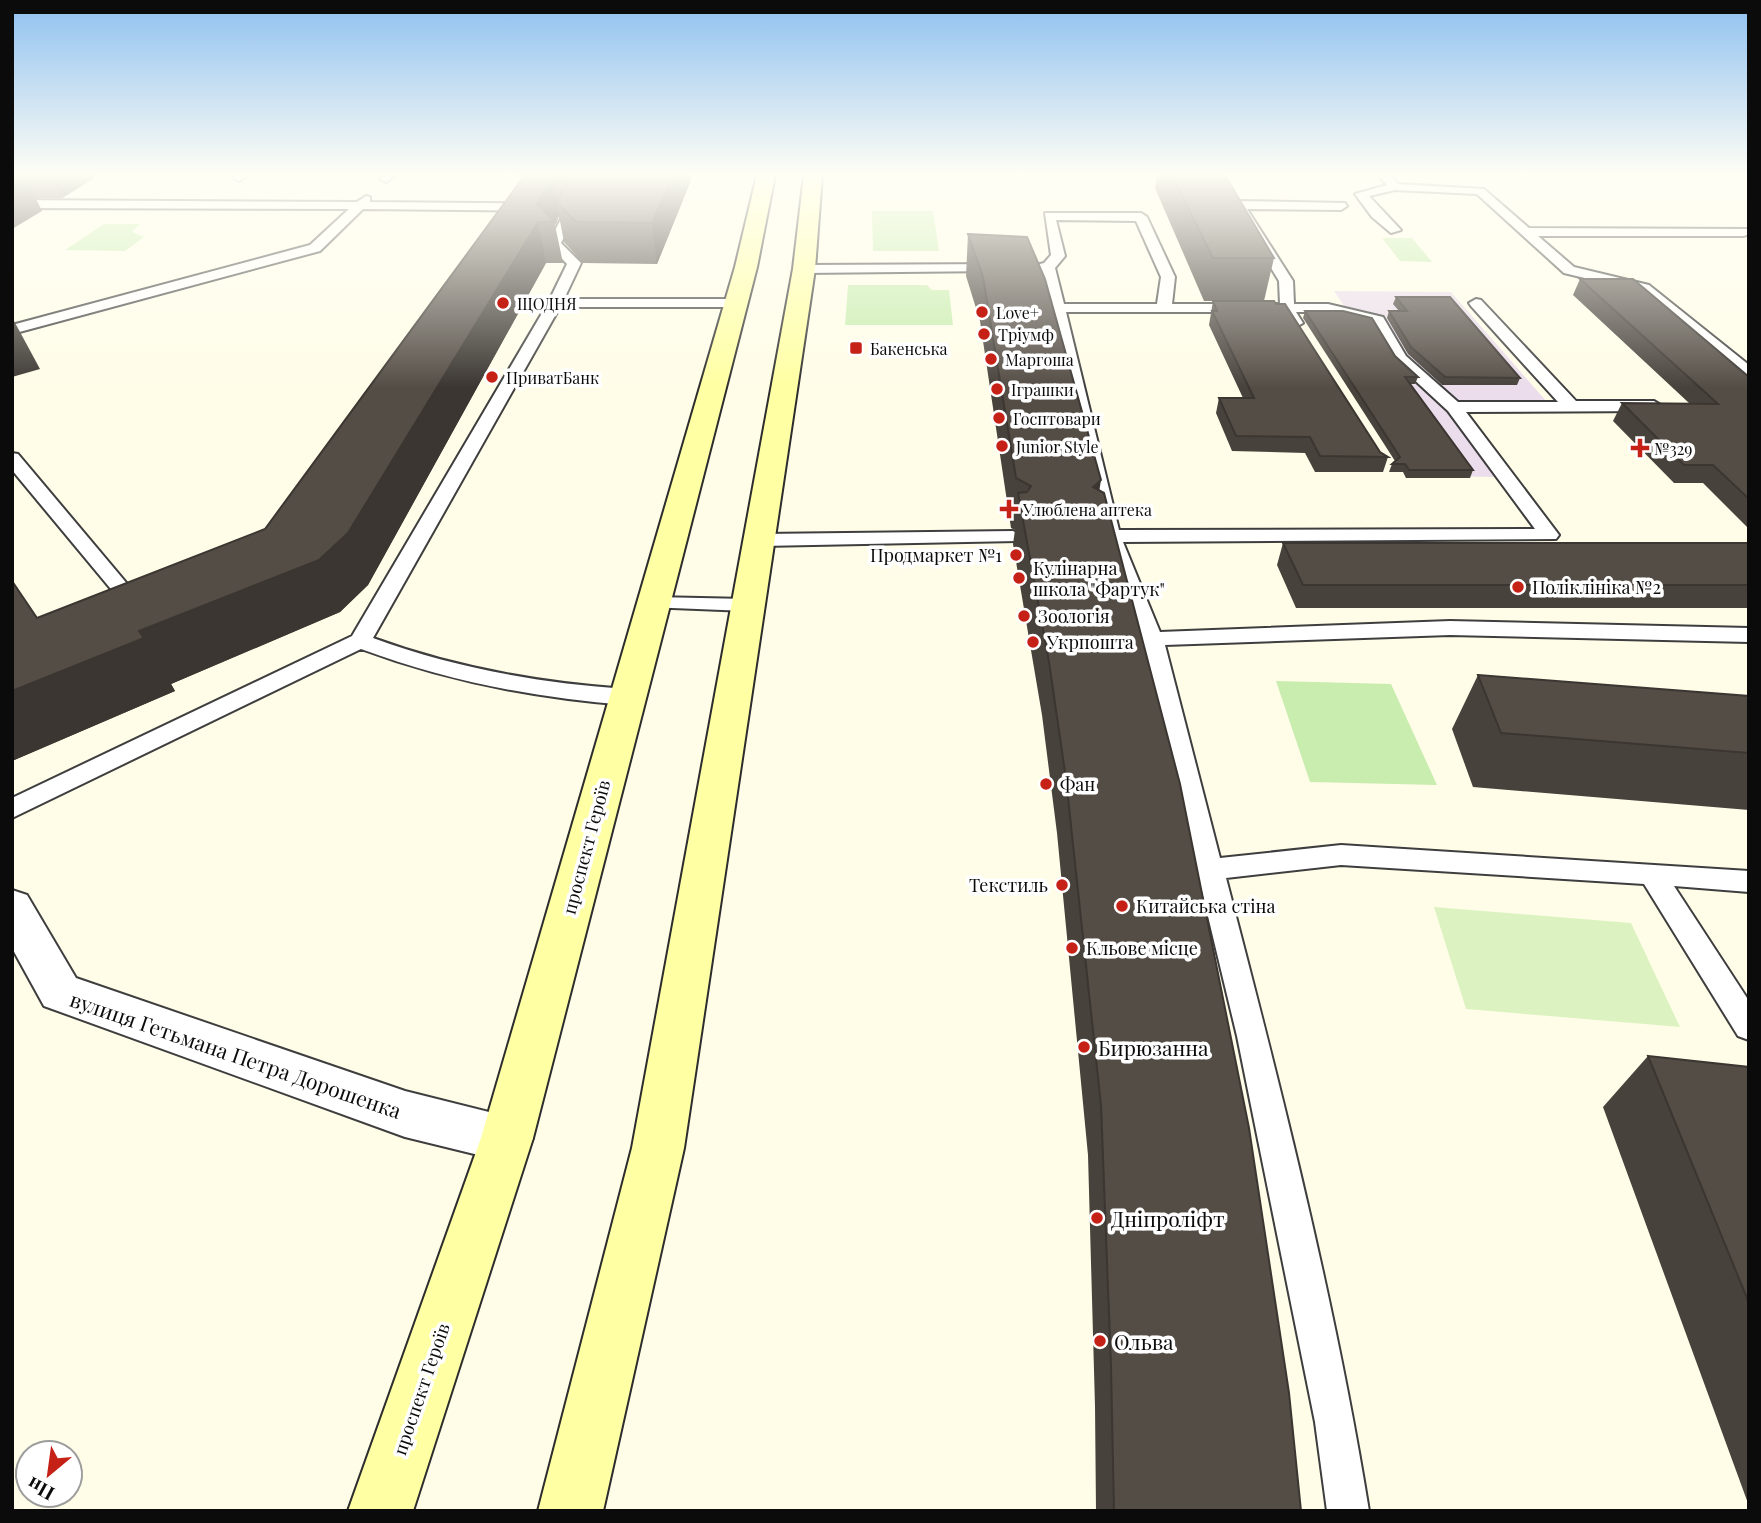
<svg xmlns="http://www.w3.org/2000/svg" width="1761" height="1523" font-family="'Playfair Display',serif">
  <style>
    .industrial { fill: #ebddeb }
    .green { fill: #c8edae }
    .pitch { fill: #dcf3c1 }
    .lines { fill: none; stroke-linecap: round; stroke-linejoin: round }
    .lane-casing { stroke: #3e3e3e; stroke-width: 4 }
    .street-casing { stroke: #3e3e3e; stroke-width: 4 }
    .secondary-casing { stroke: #2d2d2d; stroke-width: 4 }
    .lane { fill: #fff; fill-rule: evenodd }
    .street { fill: #fff; fill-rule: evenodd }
    .secondary { fill: #ffffa3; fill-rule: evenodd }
    .wall { fill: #48423c }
    .shaded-wall { fill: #3b3631 }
    .building { fill: #544d46; stroke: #3b3631; stroke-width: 2 }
    .poi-dot { fill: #c62117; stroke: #fff; stroke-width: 2.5 }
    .labels { text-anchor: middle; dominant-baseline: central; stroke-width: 7; stroke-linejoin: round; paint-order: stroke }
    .far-poi-label { font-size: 16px; fill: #0b0b0b; stroke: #fff; text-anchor: start }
    .poi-label { font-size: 18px; fill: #0b0b0b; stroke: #fff; text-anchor: start }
    .street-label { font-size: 18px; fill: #0b0b0b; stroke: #fff }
    .near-poi-label { font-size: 21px; fill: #0b0b0b; stroke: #fff; text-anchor: start }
    .near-street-label { font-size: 21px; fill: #0b0b0b; stroke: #fff }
  </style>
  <rect width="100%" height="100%" fill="#fffde8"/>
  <path class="industrial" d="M 1334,291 L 1451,292 L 1547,402 L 1444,401 L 1499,477 L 1416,476 L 1346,309 Z"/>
  <path class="green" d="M 872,211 L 933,211 L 939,251 L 873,251 Z
    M 104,224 L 140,224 L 132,232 L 144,237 L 125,251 L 65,250 Z
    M 1382,238 L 1412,238 L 1432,262 L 1400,261 Z
    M 848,285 L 927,285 L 932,290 L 949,290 L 953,325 L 845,325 Z
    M 1276,681 L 1391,684 L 1437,785 L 1310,782 Z"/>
  <path class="pitch" d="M 1434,907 L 1631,923 L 1680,1027 L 1466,1009 Z"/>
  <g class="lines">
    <defs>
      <path id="lane" d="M 236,175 L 249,175 L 239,181 L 233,178 Z
        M 383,175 L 396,175 L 386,182 L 380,179 Z
        M 1378,175 L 1390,175 L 1398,184 L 1484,189 L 1529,228 L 1748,229 L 1749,234 L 1744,236 L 1538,236 L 1574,267 L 1649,285 L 1749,365 L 1749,375 L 1732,369 L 1639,291 L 1564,273 L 1477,194 L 1395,190 L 1369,196 L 1401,230 L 1391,233 L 1372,217 L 1355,194 L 1387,185 Z
        M 366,196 L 370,197 L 370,202 L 577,204 L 579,207 L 561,243 L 581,263 L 564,299 L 736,299 L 743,303 L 736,307 L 560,307 L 373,638 C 455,668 539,683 626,689 L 634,692 L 638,697 L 634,702 L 626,705 C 535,698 447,681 361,649 L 12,818 L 12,798 L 352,636 L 548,303 L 567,264 L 548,244 L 565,211 L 363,209 L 320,251 L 12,334 L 12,325 L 310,245 L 349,209 L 12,208 L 12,200 L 357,202 Z
        M 1239,201 L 1345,203 L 1347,206 L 1341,210 L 1247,209 L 1293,281 L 1294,304 L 1328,304 L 1383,317 L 1406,356 L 1458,402 L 1558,402 L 1471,306 L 1469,303 L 1476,299 L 1481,300 L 1576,401 L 1654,401 L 1662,406 L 1654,411 L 1466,412 L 1556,531 L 1559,535 L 1556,539 L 1123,542 L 1160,632 L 1450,621 L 1749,628 L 1749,642 L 1450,635 L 1165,645 L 1220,858 L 1341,845 L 1749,871 L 1749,892 L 1674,886 L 1749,1001 L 1749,1040 L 1738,1036 L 1644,884 L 1341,865 L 1226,878 C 1280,1084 1335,1300 1369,1511 L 1327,1511 L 1315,1422 L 1237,1036 L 1141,639 L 1103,542 L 1091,540 L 1088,536 L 1100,530 L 1042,271 L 1028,267 L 1044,263 L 1051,255 L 1045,213 L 1141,213 L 1147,217 L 1175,277 L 1172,304 L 1280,304 L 1279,281 L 1233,205 ZM 1056,220 L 1136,221 L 1161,277 L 1157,304 L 1064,304 L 1055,268 L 1065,256 ZM 1066,312 L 1281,312 L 1291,326 L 1296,327 L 1303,323 L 1296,312 L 1328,312 L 1372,323 L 1395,362 L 1448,411 L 1535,529 L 1119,530 Z
        M 1003,264 L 1005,267 L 998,271 L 804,273 L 797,269 L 804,265 Z
        M 12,453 L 18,454 L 134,592 L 137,596 L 134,600 L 120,600 L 12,470 Z
        M 1013,531 L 1023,537 L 1020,541 L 759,546 L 749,540 L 759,534 Z
        M 654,597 L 747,599 L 757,605 L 747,611 L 647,607 L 644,603 L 647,599 Z"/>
      <path id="street" d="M 12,890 L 27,895 L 76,978 L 405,1091 L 525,1121 L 533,1138 L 525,1155 L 507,1162 L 405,1137 L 44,1006 L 12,948 Z"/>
      <path id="secondary" d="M 757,175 L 775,175 L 757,267 L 533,1138 L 413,1511 L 348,1511 L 481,1138 L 735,267 Z
        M 804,175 L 822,175 L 815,269 L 684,1148 L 603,1511 L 538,1511 L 632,1148 L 793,269 Z"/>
    </defs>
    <use href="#lane" class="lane-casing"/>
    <use href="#street" class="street-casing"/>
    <use href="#secondary" class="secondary-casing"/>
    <use href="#lane" class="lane"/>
    <use href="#street" class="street"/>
    <use href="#secondary" class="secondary"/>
  </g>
  <path class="wall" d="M 12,175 L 93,175 L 94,178 L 62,198 L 35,198 L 42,211 Z
    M 525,175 L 690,175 L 691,180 L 657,264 L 583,263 L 564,242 L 559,216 L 555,225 L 563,263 L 546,263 L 368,585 L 340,612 L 171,684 L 175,691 L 12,761 L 12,581 L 37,618 L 265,529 Z
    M 1157,175 L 1225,175 L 1274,258 L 1264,301 L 1380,452 L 1388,457 L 1383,472 L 1315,472 L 1305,453 L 1232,451 L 1216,413 L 1219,398 L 1243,398 L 1209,325 L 1213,301 L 1204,301 L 1155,188 Z
    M 968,234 L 1099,490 L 1301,1511 L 1096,1511 L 1095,1406 L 1088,1155 L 1057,833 L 1042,715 L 1013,544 L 1015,530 L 1011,528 L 980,321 L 966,276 Z
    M 1580,279 L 1749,377 L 1749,529 L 1703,483 L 1674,483 L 1613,421 L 1622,403 L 1689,403 L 1573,295 Z
    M 1396,297 L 1520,378 L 1517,385 L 1442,385 L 1408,354 L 1387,318 L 1389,311 L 1399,311 L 1393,304 Z
    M 1305,311 L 1395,356 L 1418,377 L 1415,384 L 1410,384 L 1473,470 L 1470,478 L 1406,478 L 1403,472 L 1389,472 L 1392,464 L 1395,461 L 1303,318 Z
    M 1283,543 L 1749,543 L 1749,608 L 1296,608 L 1277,565 Z
    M 1478,675 L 1749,696 L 1749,810 L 1473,787 L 1452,729 Z
    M 1648,1056 L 1749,1067 L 1749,1506 L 1603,1107 Z"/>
  <path class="shaded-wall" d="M 18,175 L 24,175 L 42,211 L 12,229 L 12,178 Z
    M 52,175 L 93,175 L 94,178 L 62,198 Z
    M 554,175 L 559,205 L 557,203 L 559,216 L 555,225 L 555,222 L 537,204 Z
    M 673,175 L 690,175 L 691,180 L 657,264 L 652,223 Z
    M 538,222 L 546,263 L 368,585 L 340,612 L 171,684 L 175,691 L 12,761 L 12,691 L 139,631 L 319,560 Z
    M 12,319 L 13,319 L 40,369 L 12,377 Z
    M 1101,480 L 1093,531 L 1093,487 Z"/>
  <path class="building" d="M 525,175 L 554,175 L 537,204 L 555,222 L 538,222 L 348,533 L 319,560 L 139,631 L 144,638 L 12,691 L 12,581 L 37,618 L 265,529 Z
    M 572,175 L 673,175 L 652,223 L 576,222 L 557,203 Z
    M 1172,175 L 1225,175 L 1274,258 L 1213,258 Z
    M 968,234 L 1027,237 L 1045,279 L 1101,480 L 1093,487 L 1104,493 L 1180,784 L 1249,1128 L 1289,1393 L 1301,1511 L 1114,1511 L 1111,1366 L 1101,1105 L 1066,779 L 1049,662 L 1018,493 L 1027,492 L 1031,486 L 1016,478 L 983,277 Z
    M 1580,279 L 1633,279 L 1749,377 L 1749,499 L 1713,465 L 1684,465 L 1622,403 L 1718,404 Z
    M 1396,297 L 1450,297 L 1520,378 L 1445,377 L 1411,347 L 1389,311 L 1407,311 Z
    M 1213,301 L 1274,301 L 1276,304 L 1285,304 L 1380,452 L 1388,457 L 1320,456 L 1310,437 L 1236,436 L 1219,398 L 1254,398 L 1212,311 L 1217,311 Z
    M 1305,311 L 1343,311 L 1372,318 L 1395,356 L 1418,377 L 1405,377 L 1473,470 L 1409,470 L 1405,464 L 1392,464 L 1400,457 Z
    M 1283,543 L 1749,543 L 1749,585 L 1303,585 Z
    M 1478,675 L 1749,696 L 1749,753 L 1501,733 Z
    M 1648,1056 L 1749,1067 L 1749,1303 Z"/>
  <linearGradient id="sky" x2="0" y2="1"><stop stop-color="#8ec0f0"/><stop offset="0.45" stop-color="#fffef5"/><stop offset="1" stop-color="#fffef5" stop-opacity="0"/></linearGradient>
  <rect width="1761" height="388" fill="url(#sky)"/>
  <g class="poi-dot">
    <circle cx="503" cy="303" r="7"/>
    <circle cx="982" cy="312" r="7"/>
    <circle cx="984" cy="334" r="7"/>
    <rect x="849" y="341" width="14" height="14" rx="3.5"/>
    <circle cx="991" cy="359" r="7"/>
    <circle cx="492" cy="377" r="7"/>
    <circle cx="997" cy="389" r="7"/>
    <circle cx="999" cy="418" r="7"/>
    <circle cx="1002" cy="446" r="7"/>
    <path d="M1636.5 437.5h7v7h7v7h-7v7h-7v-7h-7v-7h7z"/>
    <path d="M1005.5 498.5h7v7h7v7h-7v7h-7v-7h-7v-7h7z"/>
    <circle cx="1016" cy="555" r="7"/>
    <circle cx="1019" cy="578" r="7"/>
    <circle cx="1518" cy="587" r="7"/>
    <circle cx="1024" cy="616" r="7"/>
    <circle cx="1033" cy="642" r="7"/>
    <circle cx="1046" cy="784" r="7"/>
    <circle cx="1062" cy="885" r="7"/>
    <circle cx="1122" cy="906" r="7"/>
    <circle cx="1072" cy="948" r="7"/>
    <circle cx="1084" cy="1047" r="7"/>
    <circle cx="1097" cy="1218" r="7"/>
    <circle cx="1100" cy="1341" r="7"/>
  </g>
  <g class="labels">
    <g class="far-poi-label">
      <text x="517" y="303">ЩОДНЯ</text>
      <text x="996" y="312">Love+</text>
      <text x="998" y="334">Тріумф</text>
      <text x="870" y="348">Бакенська</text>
      <text x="1005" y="359">Маргоша</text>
      <text x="506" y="377">ПриватБанк</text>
      <text x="1011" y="389">Іграшки</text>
      <text x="1013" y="418">Госптовари</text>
      <text x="1016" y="446">Junior Style</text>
      <text x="1654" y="448">№329</text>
      <text x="1023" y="509">Улюблена аптека</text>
    </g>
    <g class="poi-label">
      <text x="1002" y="555" text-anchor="end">Продмаркет №1</text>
      <text x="1033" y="568">Кулінарна<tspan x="1033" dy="21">школа "Фартук"</tspan></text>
      <text x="1532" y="587">Поліклініка №2</text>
      <text x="1038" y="616">Зоологія</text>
      <text x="1047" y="642">Укрпошта</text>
      <text x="1060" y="784">Фан</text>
      <text x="1048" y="885" text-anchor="end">Текстиль</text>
      <text x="1136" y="906">Китайська стіна</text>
      <text x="1086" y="948">Кльове місце</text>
    </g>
    <g class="street-label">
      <text transform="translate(586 847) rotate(-75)">проспект Героїв</text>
      <text transform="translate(421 1389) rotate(-71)">проспект Героїв</text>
    </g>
    <g class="near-poi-label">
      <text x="1098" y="1047">Бирюзанна</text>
      <text x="1111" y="1218">Дніпроліфт</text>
      <text x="1114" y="1341">Ольва</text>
    </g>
    <g class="near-street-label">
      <text transform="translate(236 1054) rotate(19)">вулиця Гетьмана Петра Дорошенка</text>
    </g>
  </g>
  <rect width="1761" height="1523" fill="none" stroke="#0b0b0b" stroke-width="28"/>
  <g transform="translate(49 1474) rotate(209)"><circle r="33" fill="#ffffff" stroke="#9d9d9d" stroke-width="2"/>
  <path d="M0-5L12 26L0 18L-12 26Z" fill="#c62117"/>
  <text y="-10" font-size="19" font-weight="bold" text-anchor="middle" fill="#0b0b0b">Пн</text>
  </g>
</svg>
